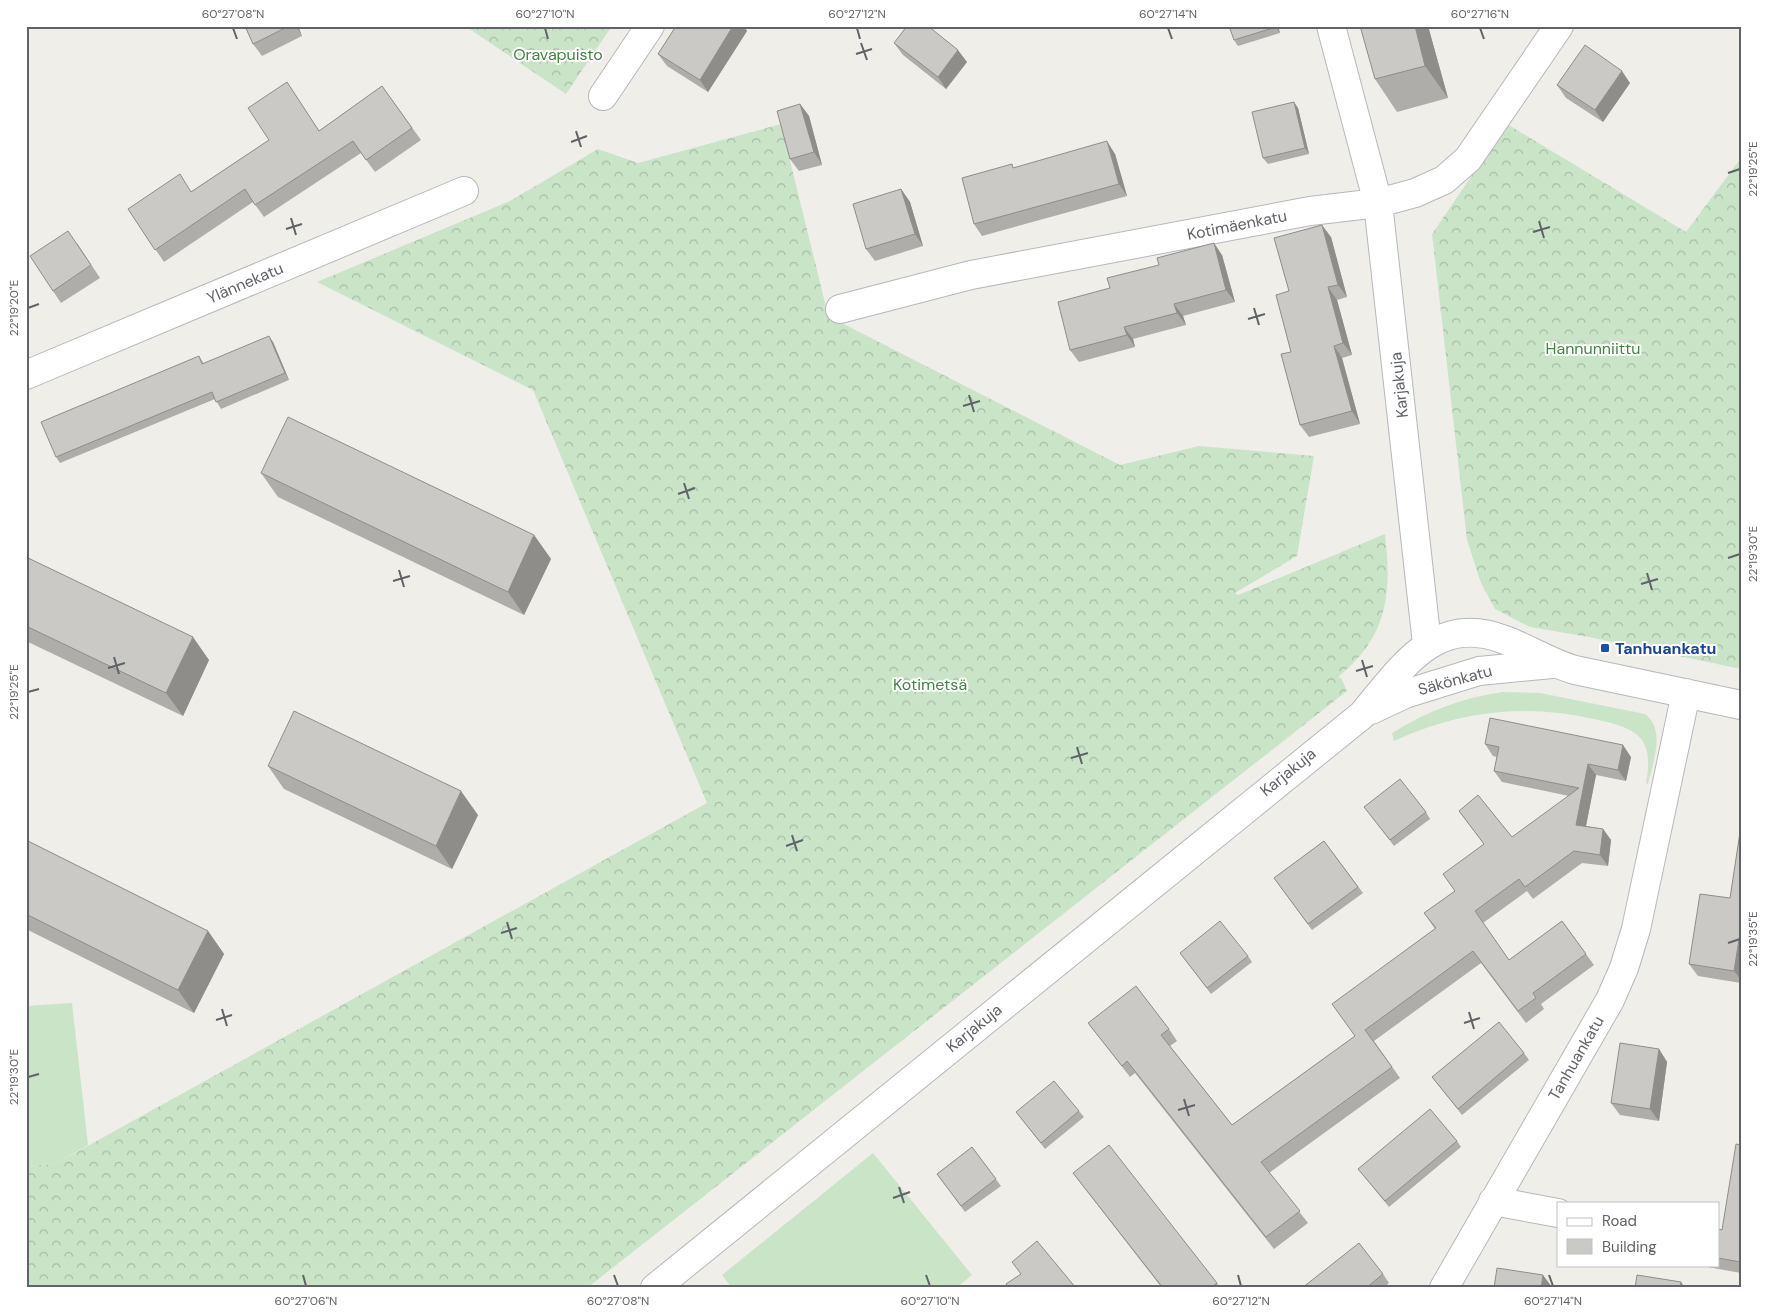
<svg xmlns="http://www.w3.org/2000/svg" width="1767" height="1314" font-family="'DM Sans',sans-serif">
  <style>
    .grass { fill: #cae4c8 }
    .forest { fill: url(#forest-crowns) }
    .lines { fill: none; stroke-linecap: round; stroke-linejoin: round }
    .minor-casing { stroke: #b5b8bb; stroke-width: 30 }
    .minor { stroke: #fff; stroke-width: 28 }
    .wall { fill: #afada9 }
    .shaded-wall { fill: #8e8d8a }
    .building { fill: #cbc9c5; stroke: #8e8d8a }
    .ticks { fill: none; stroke: #606367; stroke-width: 2 }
    .transit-dot { fill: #1a4fb4; stroke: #fff; stroke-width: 2 }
    .labels { text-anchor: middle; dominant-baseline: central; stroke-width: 4; stroke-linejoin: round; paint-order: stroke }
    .park-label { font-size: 16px; fill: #428442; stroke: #fff }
    .street-label { font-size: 16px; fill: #606367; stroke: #fff }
    .transit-label { font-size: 16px; font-weight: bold; fill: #164399; stroke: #fff; text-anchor: start }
    .neatline { fill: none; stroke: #606367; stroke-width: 2 }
    .ticks-label { font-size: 12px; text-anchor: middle; fill: #606367 }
  </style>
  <defs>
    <pattern id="forest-crowns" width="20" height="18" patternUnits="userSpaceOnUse" patternTransform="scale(1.25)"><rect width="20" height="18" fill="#cae4c8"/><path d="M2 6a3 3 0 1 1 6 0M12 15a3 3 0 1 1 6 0" fill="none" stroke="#a7bca6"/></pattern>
  </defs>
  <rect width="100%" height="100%" fill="#f0eee9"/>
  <path class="grass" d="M 1503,692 L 1540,693 L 1645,714 C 1666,730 1653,762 1648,784 L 1646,783 C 1655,736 1636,728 1594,719 C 1525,703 1458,711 1394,741 L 1392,733 C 1427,711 1462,698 1503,692 Z
    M 72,1003 L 88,1145 L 55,1164 L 26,1166 L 26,1006 Z
    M 873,1153 L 972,1275 L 956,1288 L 732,1288 L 722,1275 Z"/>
  <path class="forest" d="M 465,26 L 612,26 L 566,94 Z
    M 781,124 L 827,311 L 832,318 L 1120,465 L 1199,446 L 1314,456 L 1297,556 L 1235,593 L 1238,595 L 1385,534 C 1392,595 1388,636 1338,677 L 1341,678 L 1347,691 L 587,1288 L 26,1288 L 26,1166 L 55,1164 L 707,803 L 533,390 L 317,282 L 510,201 L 598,149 L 638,163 Z
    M 1507,124 L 1686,232 L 1741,158 L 1741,669 L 1589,637 L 1530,627 L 1495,609 L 1481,583 L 1467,540 L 1432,234 Z"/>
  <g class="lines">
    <defs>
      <path id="minor" d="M 1331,26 L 1378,203 L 1427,644
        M 603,96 L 650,26
        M 840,309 L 971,275 L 1310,211 L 1378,203 L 1415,193 L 1444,180 L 1468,159 L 1559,26
        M 26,375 L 464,191
        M 1371,710 L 1405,694 L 1479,671 L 1552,664
        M 1493,1201 L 1558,1213
        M 655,1288 L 1362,715 C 1401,669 1435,612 1505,640 C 1529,649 1550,663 1575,670 L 1741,705
        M 1444,1288 L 1610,1000 L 1624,968 L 1636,929 L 1686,693"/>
    </defs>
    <use href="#minor" class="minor-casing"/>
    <use href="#minor" class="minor"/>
  </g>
  <path class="wall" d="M 245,26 L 298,26 L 302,36 L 262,56 L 253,44 Z
    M 676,26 L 744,26 L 747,31 L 708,92 L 667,66 L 658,54 Z
    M 1229,26 L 1278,26 L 1280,33 L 1238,46 L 1234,40 Z
    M 1428,26 L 1448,98 L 1397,112 L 1375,79 Z
    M 894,43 L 967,62 L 946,89 L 903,55 Z
    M 287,82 L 319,131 L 382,86 L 421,140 L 375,172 L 361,153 L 264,217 L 253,202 L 164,262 L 128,209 L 192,191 L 269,140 Z
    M 1630,83 L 1603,122 L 1566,98 L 1557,85 Z
    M 800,104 L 809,116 L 822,165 L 799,171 L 790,159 Z
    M 1298,108 L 1309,154 L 1268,164 L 1263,158 Z
    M 1115,154 L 1127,196 L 982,236 L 974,224 Z
    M 901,189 L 910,202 L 923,246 L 875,261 L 866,249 Z
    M 1331,237 L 1347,297 L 1337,300 L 1352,355 L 1342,358 L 1360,424 L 1309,437 L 1300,425 L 1291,352 Z
    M 77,243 L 100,278 L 61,303 L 53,291 Z
    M 1222,255 L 1235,302 L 1183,316 L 1186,325 L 1133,339 L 1135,347 L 1079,362 L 1070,350 L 1110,288 Z
    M 273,342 L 289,380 L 221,409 L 215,399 L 60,463 L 56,457 L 199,356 L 204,364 Z
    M 261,473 L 534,535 L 551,559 L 524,615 L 278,497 Z
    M 26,557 L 209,660 L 183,716 L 26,641 Z
    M 1485,744 L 1631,757 L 1626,781 L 1596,775 L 1586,826 L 1603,829 L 1611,840 L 1608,866 L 1582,863 L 1533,899 L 1527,891 L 1483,923 L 1509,960 L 1562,921 L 1594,965 L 1541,1004 L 1544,1009 L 1526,1023 L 1481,963 L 1374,1041 L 1400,1078 L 1269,1173 L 1308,1223 L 1274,1249 L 1135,1073 L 1130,1077 L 1088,1023 L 1169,1029 L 1177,1041 L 1170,1046 L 1232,1125 L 1355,1036 L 1435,929 L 1424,913 L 1455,891 L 1484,844 L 1459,811 L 1512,837 L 1569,796 L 1502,782 L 1494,771 L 1497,757 L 1493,756 Z
    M 268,766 L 478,815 L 452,869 L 284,789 Z
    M 1426,812 L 1430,819 L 1394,846 L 1369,813 Z
    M 1741,826 L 1741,983 L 1698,976 L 1689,964 L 1730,898 Z
    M 26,840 L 208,931 L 224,954 L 194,1013 L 26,929 Z
    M 1324,841 L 1363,893 L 1312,930 L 1274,878 Z
    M 1180,953 L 1248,956 L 1252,962 L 1211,994 Z
    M 1659,1049 L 1667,1062 L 1659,1121 L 1620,1115 L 1611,1103 Z
    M 1524,1053 L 1529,1060 L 1462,1115 L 1432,1077 Z
    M 1079,1111 L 1084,1117 L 1045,1149 L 1016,1112 Z
    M 1457,1141 L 1461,1147 L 1389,1207 L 1358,1169 Z
    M 1741,1145 L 1741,1273 L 1702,1266 L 1702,1265 L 1718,1265 L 1718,1229 L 1722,1230 Z
    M 972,1147 L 1001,1186 L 965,1212 L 937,1174 Z
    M 1073,1173 L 1217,1283 L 1220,1288 L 1162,1288 L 1082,1185 Z
    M 1383,1274 L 1389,1283 L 1383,1288 L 1302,1288 Z"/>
  <path class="shaded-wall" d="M 296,26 L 298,26 L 302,36 Z
    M 733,26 L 744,26 L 747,31 L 708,92 L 700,80 Z
    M 1275,26 L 1278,26 L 1280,33 L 1276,27 Z
    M 1415,26 L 1428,26 L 1448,98 L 1425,66 Z
    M 958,50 L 967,62 L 946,89 L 938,77 Z
    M 1622,71 L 1630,83 L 1603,122 L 1595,110 Z
    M 1294,102 L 1298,108 L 1309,154 L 1305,148 Z
    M 800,104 L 809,116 L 822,165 L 814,152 Z
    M 1107,141 L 1115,154 L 1127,196 L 1119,184 Z
    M 901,189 L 910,202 L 923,246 L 915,234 Z
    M 1322,225 L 1331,237 L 1347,297 L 1338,285 Z
    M 1214,243 L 1222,255 L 1235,302 L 1226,290 Z
    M 1328,287 L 1337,300 L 1352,355 L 1343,343 Z
    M 1174,304 L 1183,316 L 1186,325 L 1177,313 Z
    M 1124,327 L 1133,339 L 1135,347 L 1127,335 Z
    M 269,336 L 273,342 L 289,380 L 285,373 Z
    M 1334,346 L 1342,358 L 1360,424 L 1352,411 Z
    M 534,535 L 551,559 L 524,615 L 508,592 Z
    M 193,637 L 209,660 L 183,716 L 166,693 Z
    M 1623,745 L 1631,757 L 1626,781 L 1618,770 Z
    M 1588,764 L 1596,775 L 1584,836 L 1576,825 Z
    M 461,791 L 478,815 L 452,869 L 436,846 Z
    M 1603,829 L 1611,840 L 1608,866 L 1600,855 Z
    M 1741,927 L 1741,980 L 1734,971 Z
    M 208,931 L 224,954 L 194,1013 L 178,990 Z
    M 1659,1049 L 1667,1062 L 1659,1121 L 1650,1109 Z
    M 1543,1275 L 1552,1287 L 1551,1288 L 1541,1288 Z
    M 1681,1282 L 1685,1288 L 1680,1288 Z"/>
  <path class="building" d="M 245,26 L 289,26 L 253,44 Z
    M 676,26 L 733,26 L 700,80 L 658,54 Z
    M 907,26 L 928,26 L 958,50 L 938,77 L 894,43 Z
    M 1229,26 L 1275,26 L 1276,27 L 1234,40 Z
    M 1360,26 L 1415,26 L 1425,66 L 1375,79 Z
    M 1585,45 L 1622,71 L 1595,110 L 1557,85 Z
    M 287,82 L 319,131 L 382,86 L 412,128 L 366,160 L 353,141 L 255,205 L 245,189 L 155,250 L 128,209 L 180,174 L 191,192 L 269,140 L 248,108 Z
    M 1294,102 L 1305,148 L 1263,158 L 1252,112 Z
    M 800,104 L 814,152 L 790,159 L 777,111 Z
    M 1107,141 L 1119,184 L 974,224 L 962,178 L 1012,164 L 1013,168 Z
    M 901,189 L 915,234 L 866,249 L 853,204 Z
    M 1322,225 L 1338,285 L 1328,287 L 1343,343 L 1334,346 L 1352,411 L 1300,425 L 1281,354 L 1291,352 L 1276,295 L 1289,291 L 1274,238 Z
    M 68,231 L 91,265 L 53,291 L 30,256 Z
    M 1214,243 L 1226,290 L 1174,304 L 1177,313 L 1124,327 L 1127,335 L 1070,350 L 1058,302 L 1110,288 L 1107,278 L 1159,265 L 1157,258 Z
    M 269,336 L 285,373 L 216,402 L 212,392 L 56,457 L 41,422 L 199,356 L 202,364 Z
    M 288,417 L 534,535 L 508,592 L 261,473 Z
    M 26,557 L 193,637 L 166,693 L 26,626 Z
    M 294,711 L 461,791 L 436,846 L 268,766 Z
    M 1490,718 L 1623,745 L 1618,770 L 1588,764 L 1576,825 L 1603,829 L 1600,855 L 1574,851 L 1525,887 L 1519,879 L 1475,911 L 1509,960 L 1562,921 L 1586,954 L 1533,993 L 1536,998 L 1518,1011 L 1473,951 L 1365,1030 L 1392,1067 L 1261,1162 L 1300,1211 L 1266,1237 L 1127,1061 L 1122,1066 L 1088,1023 L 1136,986 L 1169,1029 L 1161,1035 L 1232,1125 L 1355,1036 L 1332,1004 L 1436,928 L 1424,913 L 1455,891 L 1443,874 L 1484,844 L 1459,811 L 1478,795 L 1512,837 L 1579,788 L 1494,771 L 1499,747 L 1485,744 Z
    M 1400,779 L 1426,812 L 1390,840 L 1364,807 Z
    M 1741,826 L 1741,927 L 1734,971 L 1689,964 L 1700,894 L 1730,898 Z
    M 26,840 L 208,931 L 178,990 L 26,914 Z
    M 1324,841 L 1358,887 L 1308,924 L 1274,878 Z
    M 1220,921 L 1248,956 L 1207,988 L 1180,953 Z
    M 1499,1022 L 1524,1053 L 1458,1109 L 1432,1077 Z
    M 1620,1043 L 1659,1049 L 1650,1109 L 1611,1103 Z
    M 1054,1081 L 1079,1111 L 1041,1143 L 1016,1112 Z
    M 1430,1109 L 1457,1141 L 1385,1201 L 1358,1169 Z
    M 1736,1144 L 1741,1145 L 1741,1262 L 1718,1258 L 1718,1229 L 1722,1230 Z
    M 1109,1145 L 1217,1283 L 1211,1288 L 1163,1288 L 1073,1173 Z
    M 972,1147 L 996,1179 L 961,1206 L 937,1174 Z
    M 1037,1241 L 1076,1288 L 1008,1288 L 1006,1284 L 1021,1274 L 1012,1262 Z
    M 1359,1243 L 1383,1274 L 1366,1288 L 1302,1288 Z
    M 1497,1268 L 1543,1275 L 1541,1288 L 1494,1288 Z
    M 1637,1275 L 1681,1282 L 1680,1288 L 1635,1288 Z"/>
  <path class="ticks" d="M 233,28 L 237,39M 545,28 L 548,39M 857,28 L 860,39M 1168,28 L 1172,39M 1480,28 L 1484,39M 861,43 L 867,60M 856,54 L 872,49M 576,131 L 581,147M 571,142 L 587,136M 1728,173 L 1740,169M 291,218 L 296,235M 1539,221 L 1544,238M 286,229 L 302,224M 1533,232 L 1550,227M 28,308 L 39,304M 1254,308 L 1259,325M 1248,319 L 1265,314M 969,395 L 974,412M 963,406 L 980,401M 684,483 L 689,499M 678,494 L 695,488M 1728,558 L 1740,554M 399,570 L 404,587M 1647,573 L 1652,590M 393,581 L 410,576M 1641,584 L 1658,579M 114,657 L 119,674M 1362,660 L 1367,677M 108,668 L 125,663M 1356,671 L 1373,666M 28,692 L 39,689M 1077,747 L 1082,764M 1071,758 L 1088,753M 792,835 L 797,851M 786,846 L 803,840M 507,922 L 512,939M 501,933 L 517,928M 1728,943 L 1740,939M 222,1009 L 227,1026M 1469,1012 L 1474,1029M 216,1020 L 232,1015M 1464,1023 L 1480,1018M 28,1077 L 39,1074M 1184,1099 L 1189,1116M 1178,1110 L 1195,1105M 899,1187 L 904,1203M 893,1198 L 910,1192M 303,1275 L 306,1286M 614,1275 L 618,1286M 926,1275 L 930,1286M 1238,1275 L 1241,1286M 1549,1275 L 1553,1286"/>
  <rect class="transit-dot" x="1600" y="643" width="10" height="10" rx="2.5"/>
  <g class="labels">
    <g class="park-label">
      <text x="558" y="54">Oravapuisto</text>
      <text x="1593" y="348">Hannunniittu</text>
      <text x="930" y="684">Kotimetsä</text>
    </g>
    <g class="street-label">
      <text transform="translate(1237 225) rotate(-11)">Kotimäenkatu</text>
      <text transform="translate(245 283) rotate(-23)">Ylännekatu</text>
      <text transform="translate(1399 385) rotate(-96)">Karjakuja</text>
      <text transform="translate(1455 680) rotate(-15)">Säkönkatu</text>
      <text transform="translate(1288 772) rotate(-39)">Karjakuja</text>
      <text transform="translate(974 1028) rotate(-39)">Karjakuja</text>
      <text transform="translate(1576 1058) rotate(-60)">Tanhuankatu</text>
    </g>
    <g class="transit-label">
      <text x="1615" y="648">Tanhuankatu</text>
    </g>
  </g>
  <rect width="1767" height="1314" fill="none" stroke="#ffffff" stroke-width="55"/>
  <rect x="1557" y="1202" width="162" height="65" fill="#ffffff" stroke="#bfc1c2"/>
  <rect x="1567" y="1218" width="25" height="8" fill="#ffffff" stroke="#bfc1c2"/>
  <text x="1602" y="1226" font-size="15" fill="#606367">Road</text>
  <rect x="1567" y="1239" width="25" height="15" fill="#cbc9c5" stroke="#bfc1c2"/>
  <text x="1602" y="1252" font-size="15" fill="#606367">Building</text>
  <rect x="28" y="28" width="1712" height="1258" class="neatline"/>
  <g class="ticks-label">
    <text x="233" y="18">60°27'08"N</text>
    <text x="545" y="18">60°27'10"N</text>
    <text x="857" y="18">60°27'12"N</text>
    <text x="1168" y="18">60°27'14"N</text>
    <text x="1480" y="18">60°27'16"N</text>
    <text transform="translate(1753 169) rotate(-90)" y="4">22°19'25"E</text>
    <text transform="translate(14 308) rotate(-90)" y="4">22°19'20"E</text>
    <text transform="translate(1753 554) rotate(-90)" y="4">22°19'30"E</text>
    <text transform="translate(14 692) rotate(-90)" y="4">22°19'25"E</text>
    <text transform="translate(1753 939) rotate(-90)" y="4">22°19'35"E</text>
    <text transform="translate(14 1077) rotate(-90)" y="4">22°19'30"E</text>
    <text x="306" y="1305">60°27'06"N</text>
    <text x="618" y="1305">60°27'08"N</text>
    <text x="930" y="1305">60°27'10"N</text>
    <text x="1241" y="1305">60°27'12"N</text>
    <text x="1553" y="1305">60°27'14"N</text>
  </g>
</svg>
